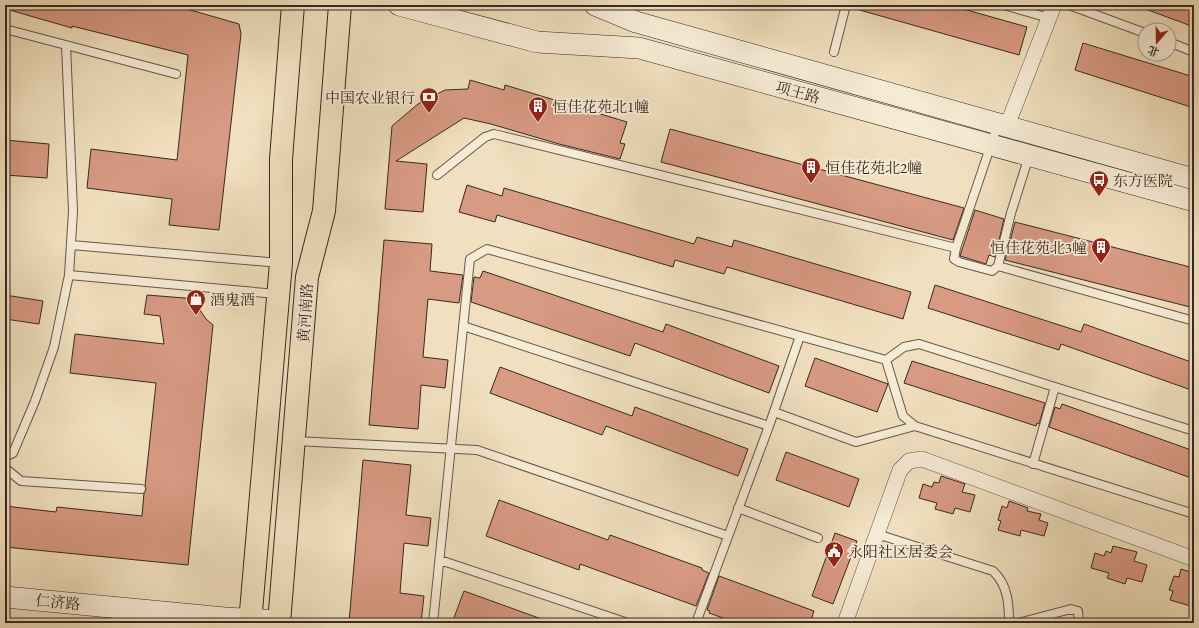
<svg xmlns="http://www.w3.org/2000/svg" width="1199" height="628" font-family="'EB Garamond','Noto Serif SC',serif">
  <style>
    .building { fill: #d79a83; stroke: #382823 }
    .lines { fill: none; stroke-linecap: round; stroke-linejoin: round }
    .lane-casing { stroke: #66564a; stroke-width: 10 }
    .street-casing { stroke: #66564a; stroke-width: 16 }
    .secondary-casing { stroke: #382823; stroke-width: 22 }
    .primary-casing { stroke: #382823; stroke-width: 24 }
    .lane { stroke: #f6ebd5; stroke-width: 8 }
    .street { stroke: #f6ebd5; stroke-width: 15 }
    .secondary { stroke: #f6ebd5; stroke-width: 21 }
    .primary { stroke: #f1e0bf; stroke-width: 22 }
    .labels { text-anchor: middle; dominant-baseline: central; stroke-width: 3.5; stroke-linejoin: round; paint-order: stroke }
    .street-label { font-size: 15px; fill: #382823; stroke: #f6ebd5 }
    .poi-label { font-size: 15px; fill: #382823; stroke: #f6ebd5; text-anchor: start }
  </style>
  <rect width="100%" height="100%" fill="#f1e0bf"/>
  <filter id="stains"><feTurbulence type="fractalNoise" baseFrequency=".005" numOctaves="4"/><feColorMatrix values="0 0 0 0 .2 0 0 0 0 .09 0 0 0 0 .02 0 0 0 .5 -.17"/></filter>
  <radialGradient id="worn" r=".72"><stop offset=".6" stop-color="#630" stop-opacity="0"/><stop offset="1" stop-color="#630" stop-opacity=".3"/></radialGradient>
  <path class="building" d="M 6,5 L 173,5 L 239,24 L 241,34 L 219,230 L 169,225 L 172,199 L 87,188 L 91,149 L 177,160 L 188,55 L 72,26 L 72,28 L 6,9 Z
    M 857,5 L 949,5 L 1027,27 L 1019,55 L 856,9 Z
    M 1140,5 L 1194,5 L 1194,27 L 1140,7 Z
    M 1083,43 L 1194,77 L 1194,108 L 1075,70 Z
    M 470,80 L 504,90 L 505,85 L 627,122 L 620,143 L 625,144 L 620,159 L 559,144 L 491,124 L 464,118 L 396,161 L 427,164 L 423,212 L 385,209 L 392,126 L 418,104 L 445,90 L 468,89 Z
    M 670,129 L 964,208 L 953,240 L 661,162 Z
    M 5,140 L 49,144 L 47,178 L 5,175 Z
    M 467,185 L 502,196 L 504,188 L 694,244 L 697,237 L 732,247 L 734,240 L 911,292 L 903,319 L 727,267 L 724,274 L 675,260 L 673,267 L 497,215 L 495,222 L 459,212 Z
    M 975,210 L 1004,219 L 995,257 L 989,255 L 986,264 L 960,256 Z
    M 1015,222 L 1194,268 L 1194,308 L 1005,260 Z
    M 384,240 L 432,244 L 430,271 L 463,275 L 459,303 L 428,299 L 423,357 L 448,360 L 445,388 L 421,385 L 418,429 L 369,425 Z
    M 483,271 L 663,332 L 666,324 L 779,366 L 769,393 L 635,343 L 630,356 L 471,302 L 474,277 L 480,278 Z
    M 935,285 L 1081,332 L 1084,324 L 1194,363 L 1194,391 L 1061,344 L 1059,350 L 928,308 Z
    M 5,295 L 43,301 L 39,324 L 5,319 Z
    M 147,295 L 197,299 L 200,310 L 206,319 L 213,325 L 188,565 L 5,547 L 5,506 L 56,512 L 57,507 L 142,516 L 144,493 L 146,490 L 145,486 L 156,383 L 70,373 L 75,334 L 164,344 L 160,316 L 144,314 Z
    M 815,358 L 888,384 L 877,412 L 805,386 Z
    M 912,361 L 1045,403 L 1039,424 L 1037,423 L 1036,426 L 904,383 Z
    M 500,367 L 632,416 L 635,407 L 748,449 L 738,476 L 606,426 L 602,435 L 490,393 Z
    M 1062,404 L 1194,451 L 1194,479 L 1049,427 L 1055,407 L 1060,409 Z
    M 786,452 L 859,479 L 849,507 L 776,480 Z
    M 363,460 L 411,465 L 406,515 L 431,518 L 428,546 L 404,543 L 400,593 L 424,596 L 421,623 L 397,621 L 397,623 L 349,623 Z
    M 941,476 L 965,484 L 962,492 L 975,495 L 970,512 L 955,508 L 953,514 L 935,509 L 937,503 L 919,498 L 923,484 L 932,487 L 934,482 L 939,483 Z
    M 499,500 L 608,540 L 610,535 L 702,568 L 702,570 L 709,573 L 696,606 L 580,564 L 579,570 L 486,536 Z
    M 1009,501 L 1028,508 L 1027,511 L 1041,514 L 1039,520 L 1048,523 L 1044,536 L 1021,530 L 1020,536 L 998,530 L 1001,521 L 998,520 L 1002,506 L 1007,508 Z
    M 835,533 L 857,541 L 833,604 L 812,596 Z
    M 1113,546 L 1137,552 L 1134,561 L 1147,565 L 1142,582 L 1127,578 L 1125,584 L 1107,578 L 1109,573 L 1091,568 L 1095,553 L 1104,556 L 1106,551 L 1111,553 Z
    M 1181,569 L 1194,573 L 1194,607 L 1170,600 L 1173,591 L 1169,590 L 1174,576 L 1179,577 Z
    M 719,576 L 814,611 L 810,623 L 737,623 L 709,613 L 710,611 L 707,610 Z
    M 464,591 L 547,621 L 546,623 L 452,623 Z"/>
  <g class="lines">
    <defs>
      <path id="lane" d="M 1004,5 L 1049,18
        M 1069,5 L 1145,33
        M 5,29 L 176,74
        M 1169,42 L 1194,52
        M 834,52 L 846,5
        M 1029,156 L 1011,213 L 998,266 L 1194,321
        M 437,175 L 485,137 L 494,134 L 956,248 L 998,124
        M 71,245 L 280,263
        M 956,248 L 954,259 L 959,262 L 992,271 L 998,266
        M 69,275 L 277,294
        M 463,326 L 769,426
        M 886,360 L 903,416 L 915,426 L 1194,514
        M 774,412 L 856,442 L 915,426
        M 295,441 L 477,450 L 728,536
        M 5,457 L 13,453 L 35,401 L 54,347 L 69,275 L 73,211 L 66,45
        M 1033,464 L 1055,387
        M 5,468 L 21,481 L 141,489
        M 738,508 L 818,538
        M 877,534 L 993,571 C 1008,585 1009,604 1009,623
        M 440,560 L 628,623
        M 433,623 L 470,259 L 487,249 L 886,360 L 904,347 L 919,344 L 1194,431
        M 696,623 L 769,426 L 800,336
        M 1018,623 L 1071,609 L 1078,611 L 1079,623"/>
      <path id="street" d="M 1007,126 L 1054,5
        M 845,623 L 900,470 L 909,461 L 922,459 L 1194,559"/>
      <path id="secondary" d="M 399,5 L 537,42 L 639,48 L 1194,201
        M 595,5 L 636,22 L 1194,179
        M 5,597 L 225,618 L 279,621"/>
      <path id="primary" d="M 250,623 L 281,263 L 281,159 L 293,5
        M 279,623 L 307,277 L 324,211 L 340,5"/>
    </defs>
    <use href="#lane" class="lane-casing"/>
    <use href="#street" class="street-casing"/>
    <use href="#secondary" class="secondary-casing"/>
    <use href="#primary" class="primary-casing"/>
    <use href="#lane" class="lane"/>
    <use href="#street" class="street"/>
    <use href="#secondary" class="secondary"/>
    <use href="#primary" class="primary"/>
  </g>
  <defs>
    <symbol id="bank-pin" viewBox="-11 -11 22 30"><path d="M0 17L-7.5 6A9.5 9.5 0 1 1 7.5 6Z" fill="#8f2418" stroke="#f6ebd5"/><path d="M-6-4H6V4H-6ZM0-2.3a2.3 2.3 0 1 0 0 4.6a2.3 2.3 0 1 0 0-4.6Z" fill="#fff"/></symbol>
    <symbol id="building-pin" viewBox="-11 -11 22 30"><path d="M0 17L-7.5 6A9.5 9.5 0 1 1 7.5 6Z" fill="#8f2418" stroke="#f6ebd5"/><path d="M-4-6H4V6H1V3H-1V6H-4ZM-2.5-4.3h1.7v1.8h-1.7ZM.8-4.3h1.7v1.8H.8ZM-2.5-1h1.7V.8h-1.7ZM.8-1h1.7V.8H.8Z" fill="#fff"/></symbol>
    <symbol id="bus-pin" viewBox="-11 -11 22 30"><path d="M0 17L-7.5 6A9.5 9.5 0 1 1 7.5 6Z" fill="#8f2418" stroke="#f6ebd5"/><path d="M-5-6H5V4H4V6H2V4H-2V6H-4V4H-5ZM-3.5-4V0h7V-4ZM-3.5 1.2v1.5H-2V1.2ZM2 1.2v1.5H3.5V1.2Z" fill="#fff"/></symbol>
    <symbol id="shop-pin" viewBox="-11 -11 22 30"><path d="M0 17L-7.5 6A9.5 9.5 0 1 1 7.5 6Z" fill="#8f2418" stroke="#f6ebd5"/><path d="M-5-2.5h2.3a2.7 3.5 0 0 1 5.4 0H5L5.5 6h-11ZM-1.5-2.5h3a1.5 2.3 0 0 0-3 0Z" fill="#fff"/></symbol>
    <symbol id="civic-pin" viewBox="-11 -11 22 30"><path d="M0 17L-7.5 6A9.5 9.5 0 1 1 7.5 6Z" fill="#8f2418" stroke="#f6ebd5"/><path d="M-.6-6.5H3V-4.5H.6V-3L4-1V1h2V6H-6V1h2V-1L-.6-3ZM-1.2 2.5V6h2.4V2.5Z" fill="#fff"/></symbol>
  </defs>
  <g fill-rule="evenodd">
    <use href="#bank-pin" x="418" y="86" width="22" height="30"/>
    <use href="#building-pin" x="527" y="95" width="22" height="30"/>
    <use href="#building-pin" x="800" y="156" width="22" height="30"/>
    <use href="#bus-pin" x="1088" y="169" width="22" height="30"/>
    <use href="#building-pin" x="1090" y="236" width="22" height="30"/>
    <use href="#shop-pin" x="185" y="288" width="22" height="30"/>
    <use href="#civic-pin" x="823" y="540" width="22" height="30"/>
  </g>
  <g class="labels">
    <g class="street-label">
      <text transform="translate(798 92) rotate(15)">项王路</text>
      <text transform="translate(305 313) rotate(-86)">黄河南路</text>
      <text transform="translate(58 602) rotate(5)">仁济路</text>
    </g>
    <g class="poi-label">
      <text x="415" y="97" text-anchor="end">中国农业银行</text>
      <text x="552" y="106">恒佳花苑北1幢</text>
      <text x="825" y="167">恒佳花苑北2幢</text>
      <text x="1113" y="180">东方医院</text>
      <text x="1087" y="247" text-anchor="end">恒佳花苑北3幢</text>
      <text x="210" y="299">酒鬼酒</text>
      <text x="848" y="551">永阳社区居委会</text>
    </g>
  </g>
  <rect width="1199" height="628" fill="none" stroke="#f1e0bf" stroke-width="20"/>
  <rect x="6" y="6" width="1187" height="616" fill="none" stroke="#382823" stroke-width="2"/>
  <rect x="10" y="10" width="1179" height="608" fill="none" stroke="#382823"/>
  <g transform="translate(1157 42) rotate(200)"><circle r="19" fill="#f6ebd5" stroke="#aa9d8e"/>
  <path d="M0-3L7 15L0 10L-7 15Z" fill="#8f2418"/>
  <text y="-6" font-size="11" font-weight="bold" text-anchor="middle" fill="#382823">北</text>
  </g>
  <rect width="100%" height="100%" filter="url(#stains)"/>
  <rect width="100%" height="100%" fill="url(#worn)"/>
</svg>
